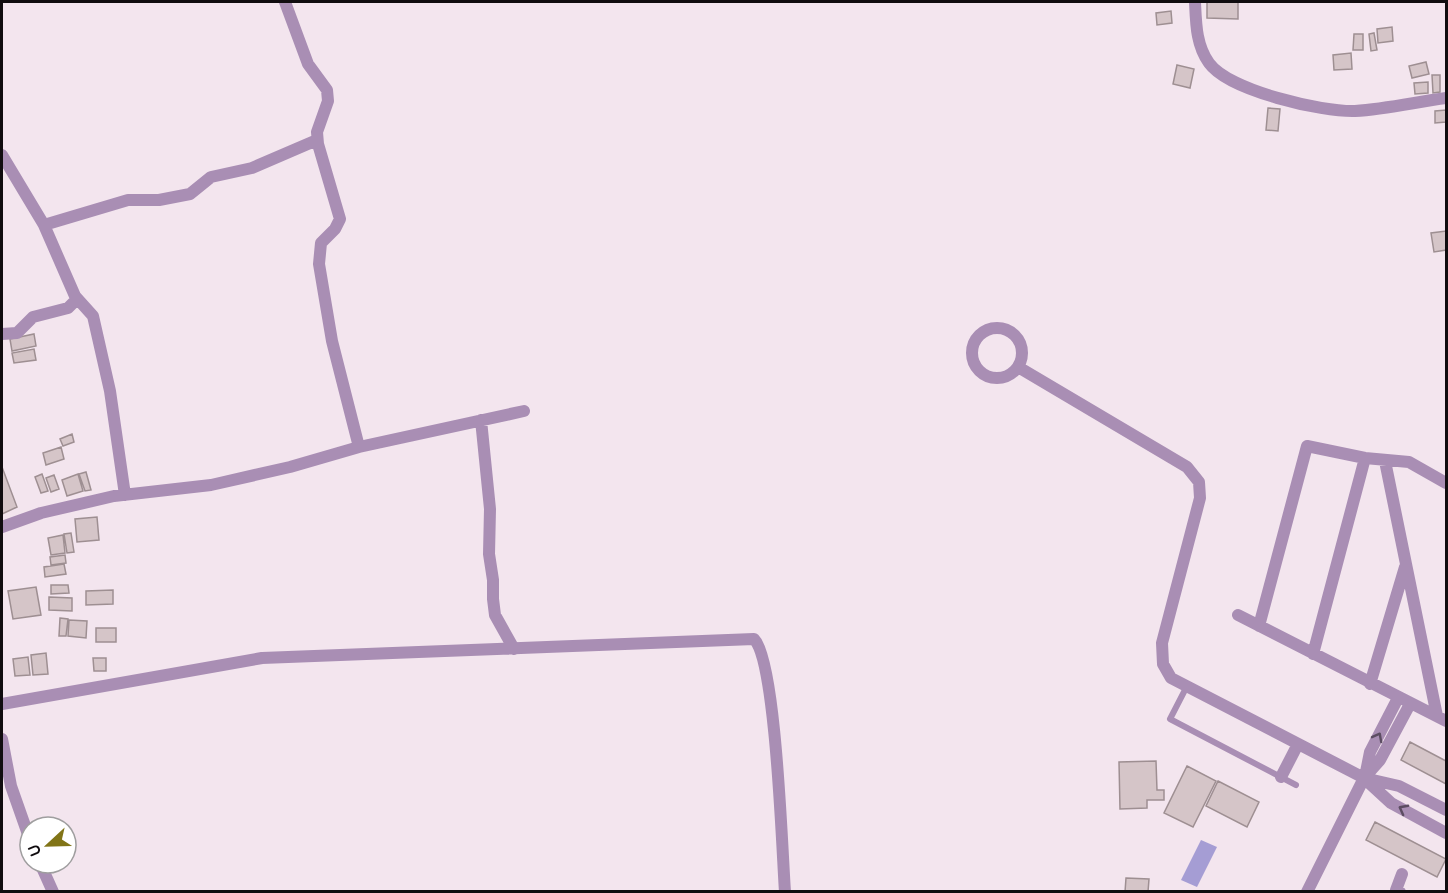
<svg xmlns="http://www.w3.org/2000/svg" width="1448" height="893" font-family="Quicksand,sans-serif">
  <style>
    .water { fill: #a59dd4 }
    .building { fill: #d5c5c8; stroke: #9e8f92; stroke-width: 1.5 }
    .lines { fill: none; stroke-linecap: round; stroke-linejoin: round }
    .lane { stroke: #a98eb4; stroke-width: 6 }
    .street { stroke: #a98eb4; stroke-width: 12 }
    .oneway { stroke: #5c4d62 }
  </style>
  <rect width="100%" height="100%" fill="#f3e5ee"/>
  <path class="water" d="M 1201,840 L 1217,847 L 1197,887 L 1181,880 Z"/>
  <path class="building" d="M 1207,2 L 1238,2 L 1238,19 L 1207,18 Z
    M 1171,11 L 1172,23 L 1157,25 L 1156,13 Z
    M 1392,27 L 1393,41 L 1378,43 L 1377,29 Z
    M 1374,33 L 1377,50 L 1371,51 L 1369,34 Z
    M 1354,34 L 1363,34 L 1363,50 L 1353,50 Z
    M 1351,53 L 1352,69 L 1334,70 L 1333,55 Z
    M 1426,62 L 1429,74 L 1412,78 L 1409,66 Z
    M 1177,65 L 1194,69 L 1190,88 L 1173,84 Z
    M 1432,75 L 1440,75 L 1440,92 L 1433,93 Z
    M 1428,82 L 1428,93 L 1415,94 L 1414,83 Z
    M 1268,108 L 1280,109 L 1278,131 L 1266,130 Z
    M 1446,110 L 1446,122 L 1435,123 L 1435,111 Z
    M 1446,231 L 1446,250 L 1434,252 L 1431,233 Z
    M 34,334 L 36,346 L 12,351 L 10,339 Z
    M 34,349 L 36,360 L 14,363 L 12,353 Z
    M 72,434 L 74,442 L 63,446 L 60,439 Z
    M 61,447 L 64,459 L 46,465 L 43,453 Z
    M 2,467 L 17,507 L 2,514 Z
    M 86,472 L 91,490 L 85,491 L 79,474 Z
    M 42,474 L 48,491 L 41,493 L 35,477 Z
    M 78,474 L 83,491 L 67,496 L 62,480 Z
    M 54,475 L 59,489 L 51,492 L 46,478 Z
    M 97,517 L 99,540 L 77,542 L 75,519 Z
    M 71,533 L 74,552 L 67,553 L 64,534 Z
    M 63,535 L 65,553 L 51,555 L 48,538 Z
    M 65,555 L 66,563 L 51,565 L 50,557 Z
    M 64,564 L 66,574 L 45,577 L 44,567 Z
    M 51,585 L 68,585 L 69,593 L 51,594 Z
    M 36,587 L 41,615 L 13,619 L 8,591 Z
    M 113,590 L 113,604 L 86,605 L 86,591 Z
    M 49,597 L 72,598 L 72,611 L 49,610 Z
    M 60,618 L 68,619 L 66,636 L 59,636 Z
    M 69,620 L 87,621 L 86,638 L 68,636 Z
    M 96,628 L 116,628 L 116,642 L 96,642 Z
    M 46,653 L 48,674 L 33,675 L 31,655 Z
    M 28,657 L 30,675 L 15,676 L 13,659 Z
    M 93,658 L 106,658 L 106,671 L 94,671 Z
    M 1410,742 L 1446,761 L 1446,784 L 1401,760 Z
    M 1156,761 L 1157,790 L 1164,790 L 1164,800 L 1147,800 L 1147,808 L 1120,809 L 1119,762 Z
    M 1187,766 L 1216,781 L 1193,827 L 1164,813 Z
    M 1218,781 L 1259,802 L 1247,827 L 1206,806 Z
    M 1375,822 L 1446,859 L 1437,877 L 1366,840 Z
    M 1126,878 L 1149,879 L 1148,892 L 1125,892 Z"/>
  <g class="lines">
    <path class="lane" d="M 1186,688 L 1170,719 L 1296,785"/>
    <path class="street" d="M 1195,2 C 1196,23 1196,45 1209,63 C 1229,91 1322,112 1355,111 C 1386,109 1416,102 1446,98
      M 2,155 L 44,225 L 75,296 L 93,316 L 110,391 L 125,495
      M 44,225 L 128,200 L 159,200 L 190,194 L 211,177 L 252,168 L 317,140
      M972 353a25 25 0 1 1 50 0a25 25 0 1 1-50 0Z
      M 2,334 L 17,333 L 33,317 L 68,308 L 77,299
      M 1018,367 L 1187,467 L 1199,482 L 1200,498 L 1162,643 L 1163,664 L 1171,678 L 1364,778 L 1399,786 L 1446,810
      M 481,420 L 490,509 L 489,554 L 493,580 L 493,599 L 495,615 L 514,649
      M 359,447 L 524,411
      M 1385,461 L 1437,716
      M 2,527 L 41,513 L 114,496 L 211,485 L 290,467 L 359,447 L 332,341 L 319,264 L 321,243 L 335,229 L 340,219 L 318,144 L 317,132 L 328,101 L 327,90 L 308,64 L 285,2
      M 1238,615 L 1446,721
      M 1259,626 L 1307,446 L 1365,458 L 1409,462 L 1446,483
      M 1313,654 L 1365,458
      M 1370,684 L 1405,567
      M 2,704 L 262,658 L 754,639 C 776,661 782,850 785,892
      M 2,739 L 11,786 L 30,840
      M 1281,777 L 1298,744
      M 1365,777 L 1370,752 L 1398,698
      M 1366,780 L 1391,803 L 1446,833
      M 40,863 L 53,892
      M 1307,892 L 1364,778 L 1380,760 L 1410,704
      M 1400,892 L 1396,890 L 1402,874"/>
  </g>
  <defs><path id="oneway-chevron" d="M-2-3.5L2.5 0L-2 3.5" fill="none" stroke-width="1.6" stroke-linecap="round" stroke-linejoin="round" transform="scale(1.5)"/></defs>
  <g class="oneway">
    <use href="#oneway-chevron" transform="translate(1378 737) rotate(-62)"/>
    <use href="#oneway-chevron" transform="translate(1403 809) rotate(-152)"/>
  </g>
  <rect width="1448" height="893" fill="none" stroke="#100c0f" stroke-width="6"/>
  <g transform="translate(48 845) rotate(248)"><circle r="28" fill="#ffffff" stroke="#9f9e9f" stroke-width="1.5"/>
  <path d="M0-4.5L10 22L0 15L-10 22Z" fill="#817417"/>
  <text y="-9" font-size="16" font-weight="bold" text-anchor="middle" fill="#100c0f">U</text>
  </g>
</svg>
